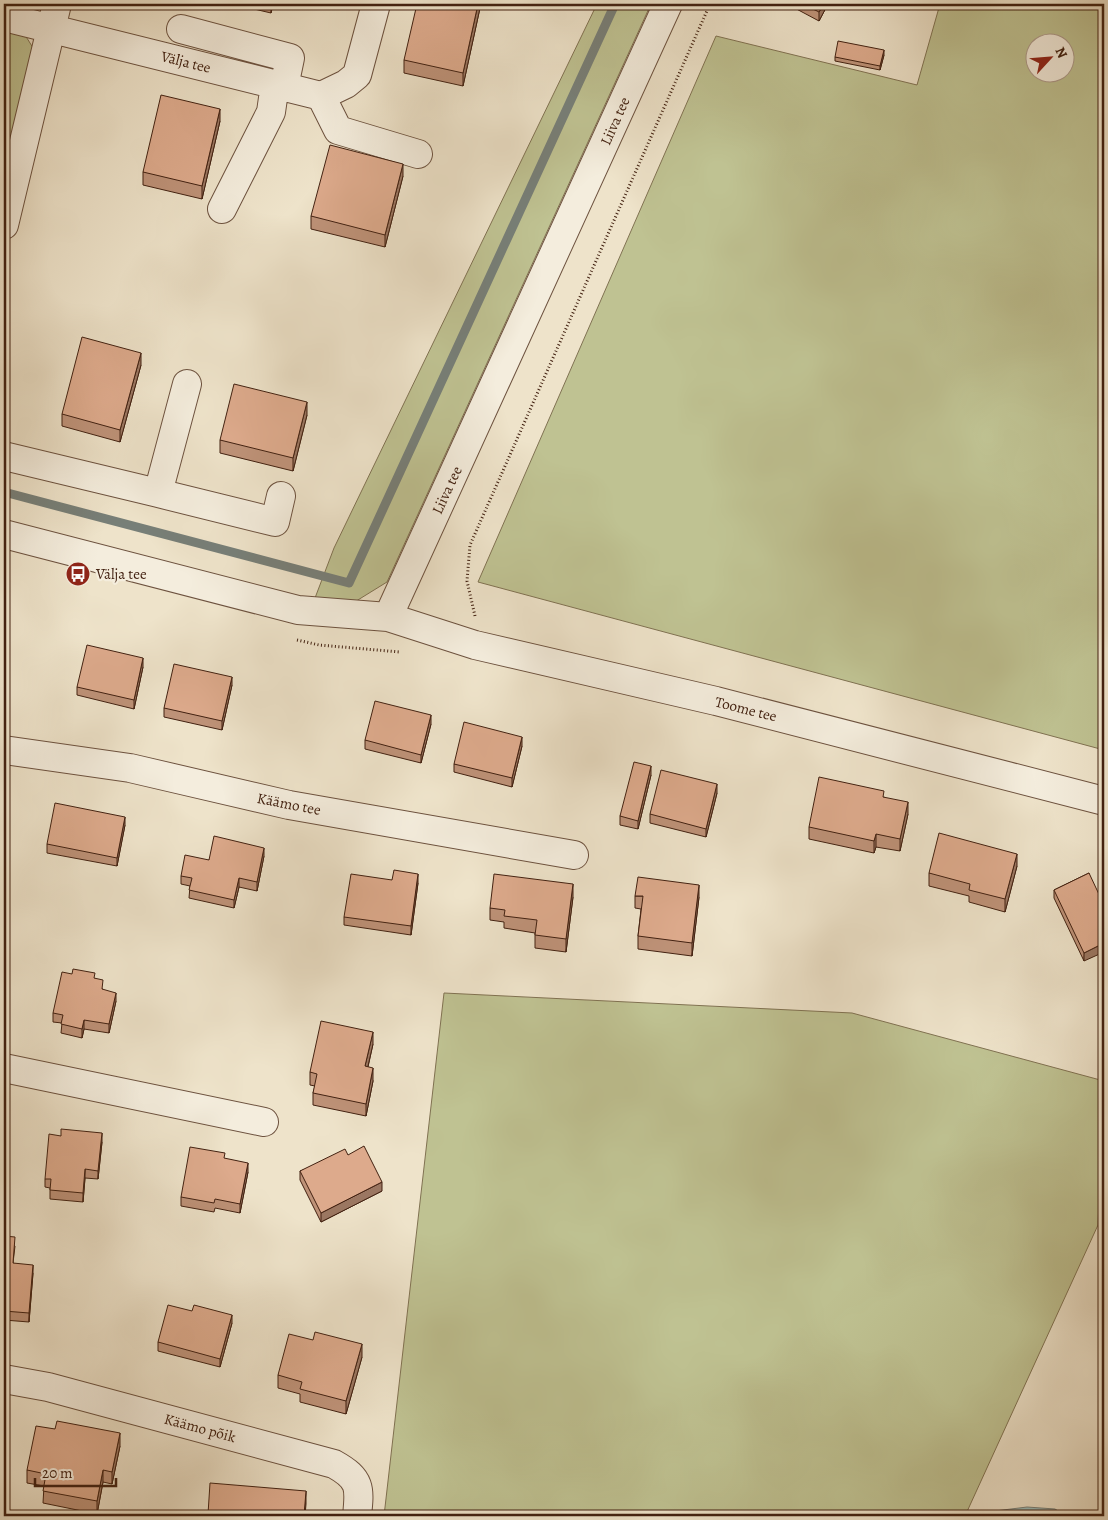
<svg xmlns="http://www.w3.org/2000/svg" width="1108" height="1520" font-family="Alegreya,serif">
  <style>
    .green { fill: #bfc292; stroke: #807252; fill-rule: evenodd }
    .water { fill: #9abdbc; stroke: #777f78 }
    .lines { fill: none; stroke-linecap: round; stroke-linejoin: round }
    .shore { stroke: #6e6f66; stroke-width: 1 }
    .stream { stroke: #777f78; stroke-width: 9 }
    .minor-casing { stroke: #6d523f; stroke-width: 30 }
    .path { stroke: #422111; stroke-width: 3; stroke-dasharray: 1 2.5; stroke-linecap: butt }
    .minor { stroke: #f4eddd; stroke-width: 28 }
    .wall { fill: #be9278; stroke: #422111 }
    .shaded-wall { fill: #9b7762; stroke: #422111 }
    .building { fill: #ddaa8c; stroke: #422111 }
    .labels { text-anchor: middle; dominant-baseline: central; stroke-width: 4.5; stroke-linejoin: round; paint-order: stroke }
    .street-label { font-size: 15px; fill: #422111; stroke: #f4eddd }
    .poi-label { font-size: 15px; fill: #422111; stroke: #f4eddd; text-anchor: start }
  </style>
  <rect width="100%" height="100%" fill="#eee3ca"/>
  <filter id="stains"><feTurbulence type="fractalNoise" baseFrequency=".004" numOctaves="4"/><feColorMatrix values="0 0 0 0 .2 0 0 0 0 .09 0 0 0 0 .02 0 0 0 .5 -.17"/></filter>
  <radialGradient id="worn" r=".72"><stop offset=".6" stop-color="#630" stop-opacity="0"/><stop offset="1" stop-color="#630" stop-opacity=".3"/></radialGradient>
  <path class="green" d="M 597,4 L 651,4 L 387,582 L 353,603 L 315,598 L 334,548 Z
    M 940,4 L 1104,4 L 1104,750 L 478,582 L 716,36 L 917,85 ZM 1066,42 L 1066,72 L 1036,72 L 1036,42 Z
    M 4,29 L 25,35 L 35,51 L 4,177 Z
    M 444,993 L 852,1013 L 1104,1081 L 1098,1225 L 965,1516 L 384,1516 Z"/>
  <path class="water" d="M 1027,1507 L 1055,1509 L 1066,1516 L 974,1516 L 995,1511 Z"/>
  <g class="lines">
    <path class="shore" d="M 992,1516 C 1005,1514 1047,1509 1057,1516"/>
    <path class="stream" d="M 4,492 L 349,583 L 615,4"/>
    <defs>
      <path id="minor" d="M 4,17 L 321,96
        M 181,29 L 290,58 L 284,87
        M 321,96 L 338,130 L 418,154
        M 321,96 L 346,84 L 357,75 L 376,4
        M 222,209 L 271,112 L 275,84
        M 4,225 L 57,4
        M 4,456 L 158,493 L 187,384
        M 158,493 L 275,522 L 281,496
        M 4,534 L 298,610 L 388,617 L 475,645 L 716,701 L 1104,801
        M 388,617 L 668,4
        M 4,750 L 130,768 L 289,805 L 574,855
        M 4,1068 L 264,1122
        M 4,1379 L 48,1387 L 334,1464 C 361,1479 360,1488 357,1516"/>
    </defs>
    <use href="#minor" class="minor-casing"/>
    <path class="path" d="M 475,616 L 467,581 L 470,545 L 710,4
      M 297,640 L 319,645 L 400,652"/>
    <use href="#minor" class="minor"/>
  </g>
  <path class="wall" d="M 233,4 L 273,4 L 271,13 Z
    M 480,4 L 480,8 L 463,86 L 404,73 L 404,60 Z
    M 789,4 L 828,4 L 819,21 L 789,5 Z
    M 884,55 L 880,70 L 835,61 L 835,57 Z
    M 220,121 L 202,199 L 143,185 L 143,172 Z
    M 403,176 L 385,247 L 311,229 L 311,216 Z
    M 141,365 L 120,442 L 62,426 L 62,414 Z
    M 307,415 L 293,471 L 220,453 L 220,440 Z
    M 143,667 L 134,709 L 77,695 L 77,687 Z
    M 232,685 L 222,730 L 164,717 L 164,708 Z
    M 431,724 L 421,763 L 365,749 L 365,740 Z
    M 522,746 L 512,787 L 454,772 L 454,764 Z
    M 651,775 L 638,829 L 620,825 L 620,816 Z
    M 717,793 L 706,837 L 650,823 L 650,814 Z
    M 884,797 L 908,814 L 900,851 L 876,847 L 874,853 L 809,839 L 809,827 Z
    M 125,825 L 117,866 L 47,853 L 47,844 Z
    M 264,856 L 257,891 L 239,887 L 234,908 L 189,898 L 190,886 L 181,884 L 181,876 L 209,860 Z
    M 1017,866 L 1005,912 L 969,902 L 969,896 L 929,886 L 929,873 Z
    M 1089,873 L 1084,961 L 1054,898 L 1054,890 Z
    M 392,880 L 418,883 L 411,935 L 344,925 L 344,917 Z
    M 635,896 L 699,897 L 692,956 L 638,949 L 638,936 L 641,909 L 635,908 Z
    M 573,897 L 566,952 L 535,948 L 535,933 L 504,928 L 504,922 L 490,920 L 490,908 Z
    M 95,978 L 103,990 L 116,1001 L 109,1033 L 84,1029 L 82,1038 L 61,1033 L 62,1023 L 53,1022 L 53,1013 Z
    M 373,1044 L 368,1067 L 373,1081 L 366,1116 L 313,1105 L 313,1093 L 315,1086 L 310,1085 L 310,1072 Z
    M 102,1142 L 98,1179 L 85,1178 L 83,1202 L 50,1199 L 50,1188 L 45,1187 L 45,1179 Z
    M 348,1155 L 382,1191 L 321,1222 L 300,1180 L 300,1171 Z
    M 225,1159 L 248,1172 L 240,1213 L 215,1208 L 214,1212 L 181,1206 L 181,1197 Z
    M 4,1236 L 15,1246 L 13,1263 L 33,1273 L 29,1322 L 4,1320 Z
    M 232,1323 L 220,1367 L 158,1351 L 158,1342 Z
    M 362,1357 L 346,1414 L 300,1402 L 300,1394 L 278,1388 L 278,1375 Z
    M 120,1446 L 112,1484 L 103,1482 L 97,1514 L 43,1503 L 44,1486 L 27,1483 L 27,1470 Z"/>
  <path class="shaded-wall" d="M 271,4 L 273,4 L 271,13 Z
    M 478,4 L 480,4 L 480,8 L 463,86 L 463,73 Z
    M 824,4 L 828,4 L 819,21 L 819,12 Z
    M 884,50 L 884,55 L 880,70 L 880,66 Z
    M 220,109 L 220,121 L 202,199 L 202,186 Z
    M 403,164 L 403,176 L 385,247 L 385,235 Z
    M 141,353 L 141,365 L 120,442 L 120,430 Z
    M 307,402 L 307,415 L 293,471 L 293,458 Z
    M 143,658 L 143,667 L 134,709 L 134,700 Z
    M 232,677 L 232,685 L 222,730 L 222,721 Z
    M 431,715 L 431,724 L 421,763 L 421,755 Z
    M 522,737 L 522,746 L 512,787 L 512,778 Z
    M 651,766 L 651,775 L 638,829 L 638,821 Z
    M 717,784 L 717,793 L 706,837 L 706,829 Z
    M 908,802 L 908,814 L 900,851 L 900,839 Z
    M 125,817 L 125,825 L 117,866 L 117,858 Z
    M 876,834 L 876,847 L 874,853 L 874,841 Z
    M 264,848 L 264,856 L 257,891 L 257,882 Z
    M 1017,854 L 1017,866 L 1005,912 L 1005,899 Z
    M 418,874 L 418,883 L 411,935 L 411,926 Z
    M 239,878 L 239,887 L 234,908 L 234,900 Z
    M 573,884 L 573,897 L 566,952 L 566,939 Z
    M 699,885 L 699,897 L 692,956 L 692,943 Z
    M 1104,943 L 1104,952 L 1084,961 L 1084,953 Z
    M 116,993 L 116,1001 L 109,1033 L 109,1024 Z
    M 84,1020 L 84,1029 L 82,1038 L 82,1029 Z
    M 373,1032 L 373,1044 L 365,1079 L 365,1066 Z
    M 373,1068 L 373,1081 L 366,1116 L 366,1104 Z
    M 102,1133 L 102,1142 L 98,1179 L 98,1171 Z
    M 248,1163 L 248,1172 L 240,1213 L 240,1204 Z
    M 85,1169 L 85,1178 L 83,1202 L 83,1193 Z
    M 382,1182 L 382,1191 L 321,1222 L 321,1213 Z
    M 33,1265 L 33,1273 L 29,1322 L 29,1313 Z
    M 232,1315 L 232,1323 L 220,1367 L 220,1359 Z
    M 362,1344 L 362,1357 L 346,1414 L 346,1401 Z
    M 120,1433 L 120,1446 L 112,1484 L 112,1472 Z
    M 103,1470 L 103,1482 L 97,1514 L 97,1501 Z
    M 306,1491 L 306,1504 L 305,1516 L 304,1516 Z"/>
  <path class="building" d="M 417,4 L 478,4 L 463,73 L 404,60 Z
    M 803,4 L 824,4 L 819,12 Z
    M 838,41 L 884,50 L 880,66 L 835,57 Z
    M 161,95 L 220,109 L 202,186 L 143,172 Z
    M 330,145 L 403,164 L 385,235 L 311,216 Z
    M 82,337 L 141,353 L 120,430 L 62,414 Z
    M 234,384 L 307,402 L 293,458 L 220,440 Z
    M 87,645 L 143,658 L 134,700 L 77,687 Z
    M 174,664 L 232,677 L 222,721 L 164,708 Z
    M 375,701 L 431,715 L 421,755 L 365,740 Z
    M 464,722 L 522,737 L 512,778 L 454,764 Z
    M 634,762 L 651,766 L 638,821 L 620,816 Z
    M 661,770 L 717,784 L 706,829 L 650,814 Z
    M 819,777 L 884,791 L 883,797 L 908,802 L 900,839 L 876,834 L 874,841 L 809,827 Z
    M 55,803 L 125,817 L 117,858 L 47,844 Z
    M 939,833 L 1017,854 L 1005,899 L 969,890 L 970,884 L 929,873 Z
    M 214,836 L 264,848 L 257,882 L 239,878 L 234,900 L 189,890 L 192,878 L 181,876 L 185,855 L 209,860 Z
    M 394,870 L 418,874 L 411,926 L 344,917 L 351,874 L 392,880 Z
    M 1089,873 L 1104,905 L 1104,943 L 1084,953 L 1054,890 Z
    M 494,874 L 573,884 L 566,939 L 535,935 L 537,920 L 504,916 L 505,910 L 490,908 Z
    M 638,877 L 699,885 L 692,943 L 638,936 L 643,896 L 635,896 Z
    M 73,969 L 95,973 L 94,978 L 103,980 L 102,989 L 116,993 L 109,1024 L 84,1020 L 82,1029 L 61,1024 L 63,1015 L 53,1013 L 62,972 L 72,974 Z
    M 321,1021 L 373,1032 L 365,1066 L 373,1068 L 366,1104 L 313,1093 L 317,1074 L 310,1072 Z
    M 61,1129 L 102,1133 L 98,1171 L 85,1169 L 83,1193 L 50,1190 L 51,1179 L 45,1179 L 49,1134 L 61,1136 Z
    M 364,1146 L 382,1182 L 321,1213 L 300,1171 L 345,1149 L 348,1155 Z
    M 190,1147 L 225,1153 L 224,1158 L 248,1163 L 240,1204 L 215,1199 L 214,1203 L 181,1197 Z
    M 4,1236 L 15,1237 L 13,1263 L 33,1265 L 29,1313 L 4,1311 Z
    M 168,1305 L 192,1311 L 194,1305 L 232,1315 L 220,1359 L 158,1342 Z
    M 315,1332 L 362,1344 L 346,1401 L 300,1389 L 302,1382 L 278,1375 L 289,1334 L 313,1340 Z
    M 57,1421 L 120,1433 L 112,1472 L 103,1470 L 97,1501 L 43,1491 L 46,1474 L 27,1470 L 36,1426 L 55,1429 Z
    M 210,1483 L 306,1491 L 304,1516 L 213,1516 L 214,1515 L 208,1514 Z"/>
  <defs>
    <symbol id="bus-disc" viewBox="-11 -11 22 22"><circle r="9.5" fill="#8f2418" stroke="#f4eddd"/><path d="M-5-6H5V4H4V6H2V4H-2V6H-4V4H-5ZM-3.5-4V0h7V-4ZM-3.5 1.2v1.5H-2V1.2ZM2 1.2v1.5H3.5V1.2Z" fill="#fff"/></symbol>
  </defs>
  <g fill-rule="evenodd">
    <use href="#bus-disc" x="64" y="560" width="28" height="28"/>
  </g>
  <g class="labels">
    <g class="street-label">
      <text transform="translate(186 62) rotate(14)">Välja tee</text>
      <text transform="translate(615 121) rotate(-66)">Liiva tee</text>
      <text transform="translate(447 490) rotate(-65)">Liiva tee</text>
      <text transform="translate(746 709) rotate(14)">Toome tee</text>
      <text transform="translate(289 804) rotate(11)">Käämo tee</text>
      <text transform="translate(200 1428) rotate(15)">Käämo põik</text>
    </g>
    <g class="poi-label">
      <text x="96" y="574">Välja tee</text>
    </g>
  </g>
  <rect width="1108" height="1520" fill="none" stroke="#eee3ca" stroke-width="20"/>
  <rect x="5" y="5" width="1098" height="1510" fill="none" stroke="#422111" stroke-width="2.5"/>
  <rect x="10" y="10" width="1088" height="1500" fill="none" stroke="#422111"/>
  <g transform="translate(1050 58) rotate(64)"><circle r="24" fill="#f4eddd" stroke="#ad9b8b"/>
  <path d="M0-4L9 19L0 12L-9 19Z" fill="#8f2418"/>
  <text y="-8" font-size="14" font-weight="bold" text-anchor="middle" fill="#422111">N</text>
  </g>
  <path d="M35 1478v8h81v-8" fill="none" stroke="#422111" stroke-width="2.5"/>
  <text x="42" y="1478" font-size="15" fill="#422111" stroke="#f4eddd" stroke-width="4" paint-order="stroke">20 m</text>
  <rect width="100%" height="100%" filter="url(#stains)"/>
  <rect width="100%" height="100%" fill="url(#worn)"/>
</svg>
